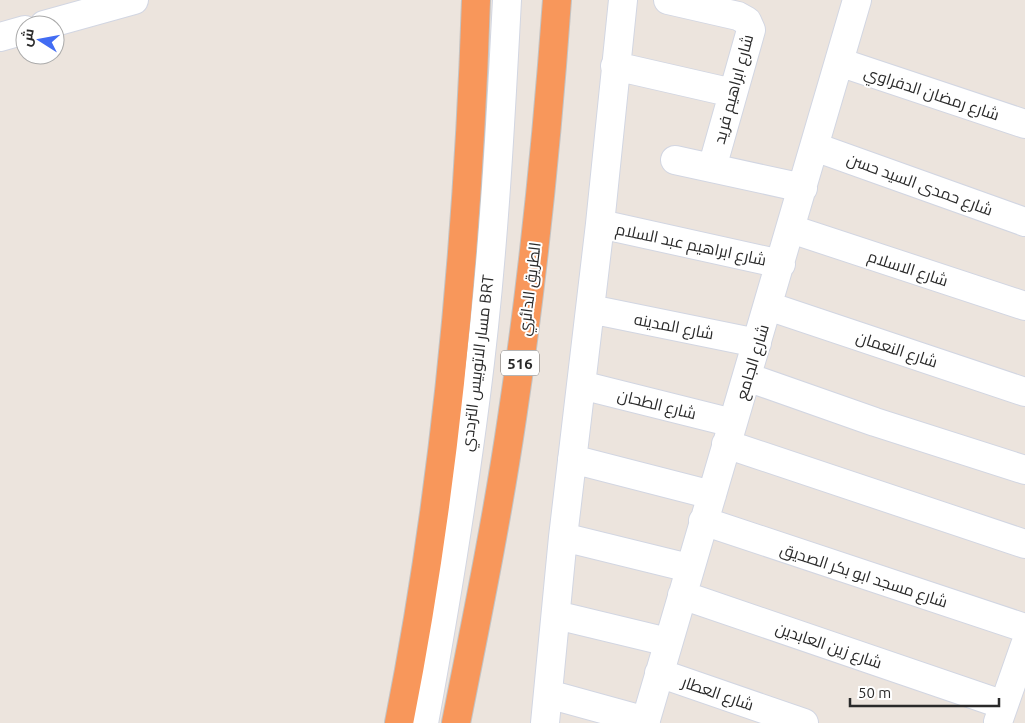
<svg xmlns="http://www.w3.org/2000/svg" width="1025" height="723" font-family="Ubuntu,Cairo,sans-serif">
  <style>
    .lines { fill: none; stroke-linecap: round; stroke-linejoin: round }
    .minor-casing { stroke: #d2d6e2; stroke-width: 30 }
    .highway-casing { stroke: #c3c3c3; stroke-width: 30 }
    .minor { stroke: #fff; stroke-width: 28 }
    .highway { stroke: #f8975b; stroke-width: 28 }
    .labels { text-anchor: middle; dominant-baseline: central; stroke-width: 4; stroke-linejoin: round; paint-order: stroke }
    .shield { fill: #fff; stroke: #6a6a6a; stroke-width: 1 }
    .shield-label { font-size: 15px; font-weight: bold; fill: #2a2a2a }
    .street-label { font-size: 16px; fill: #2a2a2a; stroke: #fff }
  </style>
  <rect width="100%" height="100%" fill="#ece4dd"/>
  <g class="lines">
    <defs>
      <path id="minor" d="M 668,0 L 738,16 L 747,21 L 751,30 L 712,168
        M 44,25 L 134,0
        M 0,37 L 25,30
        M 839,62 L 1025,124
        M 615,66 L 733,93
        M 815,147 L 1025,222
        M 675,160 L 803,188
        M 600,224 L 781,264
        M 791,229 L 1025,306
        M 768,306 L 1025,392
        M 590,309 L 757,343
        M 747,377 L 875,422 L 1025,470
        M 581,385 L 733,423
        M 726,444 L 1025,544
        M 572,459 L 712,495
        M 703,521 L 1025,628
        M 563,537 L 689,568
        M 682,595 L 1004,705
        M 556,615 L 668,642
        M 659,673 L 804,723
        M 548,694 L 646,721
        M 998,722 L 1025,645
        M 424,723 C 444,614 462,505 476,395 C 493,264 500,132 507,0
        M 545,723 L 563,537 L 600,224 L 623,0
        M 645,723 L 857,0"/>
      <path id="highway" d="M 399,723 C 446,486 468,242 476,0
        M 456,723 C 476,622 497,520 512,418 C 533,279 547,140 557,0"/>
    </defs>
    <use href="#minor" class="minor-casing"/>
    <use href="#highway" class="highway-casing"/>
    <use href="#minor" class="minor"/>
    <use href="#highway" class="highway"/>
  </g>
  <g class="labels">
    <rect class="shield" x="501" y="350.5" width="38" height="25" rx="4"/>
    <g class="shield-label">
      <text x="520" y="363">516</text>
    </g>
    <g class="street-label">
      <text transform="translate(733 89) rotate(-75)">شارع ابراهيم فريد</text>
      <text transform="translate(932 93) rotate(18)">شارع رمضان الدفراوي</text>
      <text transform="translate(920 184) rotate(20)">شارع حمدى السيد حسن</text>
      <text transform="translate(691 244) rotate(12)">شارع ابراهيم عبد السلام</text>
      <text transform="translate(908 268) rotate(18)">شارع الاسلام</text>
      <text transform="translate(529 289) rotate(-83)">الطريق الدائري</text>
      <text transform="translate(674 326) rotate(11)">شارع المدينه</text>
      <text transform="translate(897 349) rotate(18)">شارع النعمان</text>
      <text transform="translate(752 362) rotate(-73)">شارع الجامع</text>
      <text transform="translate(477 363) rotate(-83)">مسار الاتوبيس الترددي BRT</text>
      <text transform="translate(657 404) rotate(14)">شارع الطحان</text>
      <text transform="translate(864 575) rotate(18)">شارع مسجد ابو بكر الصديق</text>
      <text transform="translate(829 645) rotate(19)">شارع زين العابدين</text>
      <text transform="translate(718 693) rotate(19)">شارع العطار</text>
    </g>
  </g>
  <g transform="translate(40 40) rotate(281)"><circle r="24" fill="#ffffff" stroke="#aaaaaa"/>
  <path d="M0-4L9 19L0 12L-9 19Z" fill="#426cf3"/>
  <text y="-8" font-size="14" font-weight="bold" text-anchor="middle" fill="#2a2a2a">ش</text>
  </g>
  <path d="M850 698v8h149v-8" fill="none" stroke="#2a2a2a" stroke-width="2.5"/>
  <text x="858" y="698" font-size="15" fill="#2a2a2a" stroke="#ffffff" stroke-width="4" paint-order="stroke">50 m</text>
</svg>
